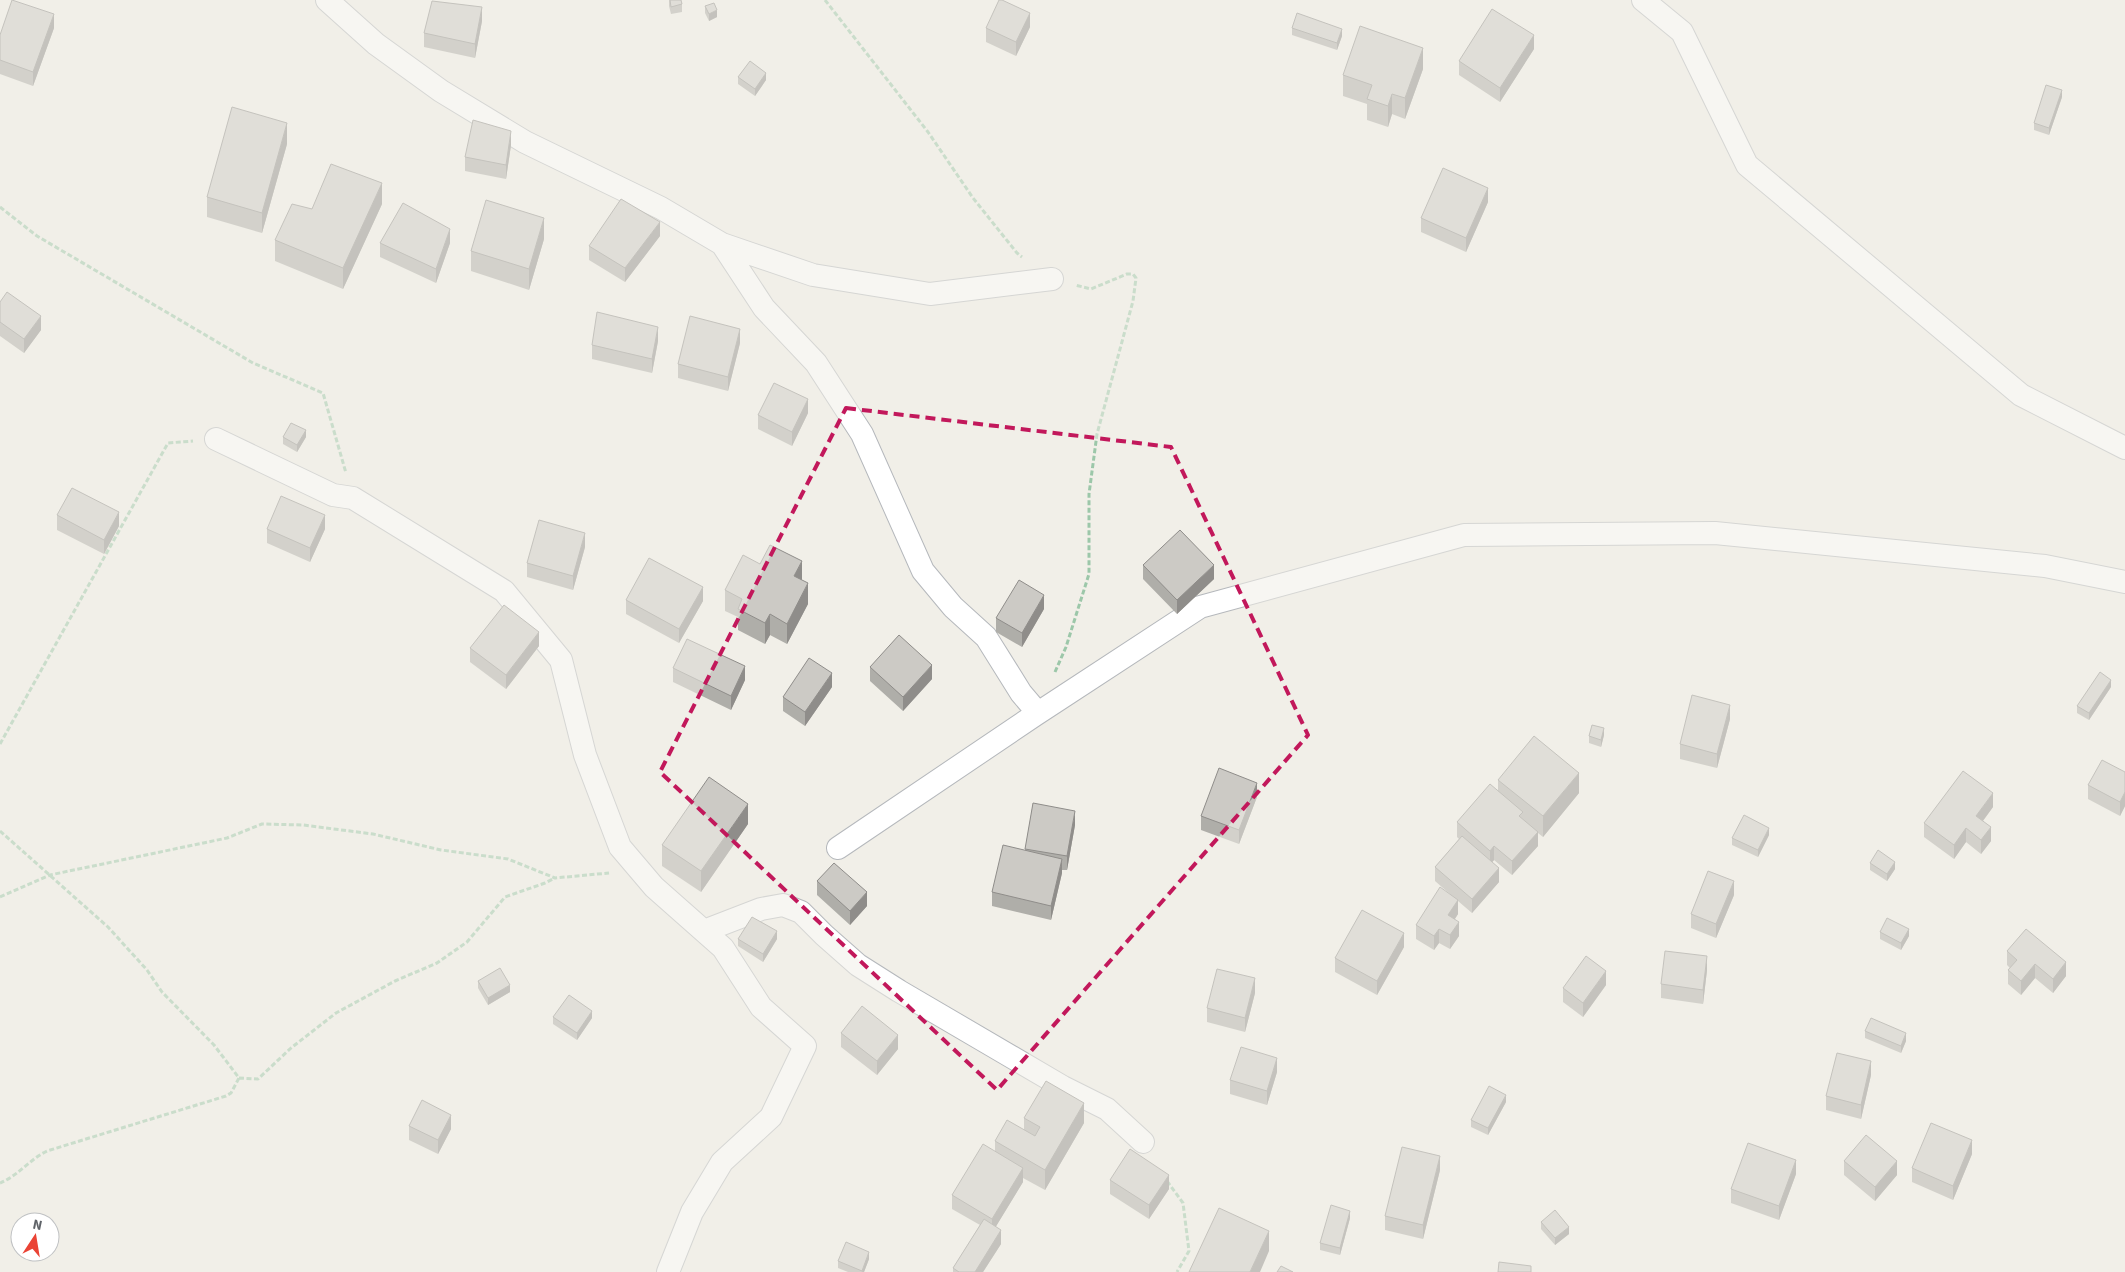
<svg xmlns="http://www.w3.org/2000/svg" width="2125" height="1272" font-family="'Source Sans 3',sans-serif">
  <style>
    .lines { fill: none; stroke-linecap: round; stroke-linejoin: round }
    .street-casing { stroke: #b5b8bc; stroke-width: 24 }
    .path { stroke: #9cc7a9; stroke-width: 3; stroke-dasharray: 5 2.5; stroke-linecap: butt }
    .street { stroke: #fff; stroke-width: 22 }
    .wall { fill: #afaea9 }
    .shaded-wall { fill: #8f8d8a }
    .building { fill: #cccac5; stroke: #8f8d8a }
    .marked { fill: none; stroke: #c2185b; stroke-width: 4; stroke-dasharray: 10 6; stroke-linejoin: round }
  </style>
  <rect width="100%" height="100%" fill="#f1efe8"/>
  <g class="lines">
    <defs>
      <path id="street" d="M 327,0 L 376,44 L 441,91 L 525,142 L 661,208 L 722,244 L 813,275 L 930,294 L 1052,279
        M 1643,0 L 1682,32 L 1747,165 L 2021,395 L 2125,448
        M 722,244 L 764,308 L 816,363 L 862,434 L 923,571 L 953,607 L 986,637 L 1021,693 L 1032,706
        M 216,439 L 333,495 L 353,498 L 504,591 L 561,660 L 585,755 L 620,847 L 654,887 L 723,948 L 761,1007 L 805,1046 L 771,1117 L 722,1162 L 692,1212 L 668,1272
        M 838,848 L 1035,715 L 1200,607 L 1464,535 L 1715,533 L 2045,566 L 2125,582
        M 704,931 L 761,909 L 783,905 L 801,912 L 824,935 L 858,965 L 899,991 L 1063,1087 L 1107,1109 L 1143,1142"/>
    </defs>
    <use href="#street" class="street-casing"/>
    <path class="path" d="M 825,0 L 928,132 L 973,198 L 1017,253 L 1022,257
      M 0,207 L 37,236 L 253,363 L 323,393 L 346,473
      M 1055,672 L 1066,647 L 1089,574 L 1089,494 L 1097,434 L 1133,301 L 1136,278 L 1133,274 L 1127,274 L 1091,289 L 1075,285
      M 0,744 L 168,443 L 193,441
      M 0,831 L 108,927 L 147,970 L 162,992 L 214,1045 L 239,1078 L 231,1093 L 226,1096 L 47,1151 C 30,1159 18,1176 0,1183
      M 0,897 L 50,875 L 227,838 L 262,824 L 303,825 L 373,834 L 441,850 L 508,859 L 555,878 L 609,873
      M 239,1078 L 258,1079 L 291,1048 L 336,1013 L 395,981 L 437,963 L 467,942 L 505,897 L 545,883 L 555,878
      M 1167,1181 L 1183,1203 L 1189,1251 L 1177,1272"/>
    <use href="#street" class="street"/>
  </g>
  <path class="wall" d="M 669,0 L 682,4 L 682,12 L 671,14 L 669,6 Z
    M 705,6 L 717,17 L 709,21 L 705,13 Z
    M 482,21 L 475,58 L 424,47 L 424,33 Z
    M 1030,27 L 1016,56 L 986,42 L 986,28 Z
    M 54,28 L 33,86 L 0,74 L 0,35 Z
    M 1292,28 L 1342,36 L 1337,50 L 1292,35 Z
    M 1534,49 L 1500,102 L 1459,75 L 1459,61 Z
    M 1423,69 L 1405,119 L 1392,114 L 1388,127 L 1367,120 L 1367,104 L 1343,96 L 1343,75 Z
    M 738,77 L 766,80 L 755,96 L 738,84 Z
    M 2062,97 L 2049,135 L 2034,130 L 2034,123 Z
    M 287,144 L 262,233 L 207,217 L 207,197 Z
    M 511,145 L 506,179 L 465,171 L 465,157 Z
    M 1488,202 L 1466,252 L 1421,232 L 1421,218 Z
    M 382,204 L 343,289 L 275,261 L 275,240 Z
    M 660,236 L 625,282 L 589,260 L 589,246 Z
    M 544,239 L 529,290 L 471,271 L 471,251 Z
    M 380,243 L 450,243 L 436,283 L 380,257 Z
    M 0,302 L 41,330 L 24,353 L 0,336 Z
    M 658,341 L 652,373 L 592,359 L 592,345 Z
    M 740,343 L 728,391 L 678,378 L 678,364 Z
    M 808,413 L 792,446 L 758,429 L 758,415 Z
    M 283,437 L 306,437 L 297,452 L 283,444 Z
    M 57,515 L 119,526 L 104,554 L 57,530 Z
    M 267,529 L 325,529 L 310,562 L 267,543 Z
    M 585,547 L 573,590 L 527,577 L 527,563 Z
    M 760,564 L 802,580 L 808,604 L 787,644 L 770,635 L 765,644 L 738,630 L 738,617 L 725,611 L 725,590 Z
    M 1143,565 L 1214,579 L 1177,614 L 1143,579 Z
    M 626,600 L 703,601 L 679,643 L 626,614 Z
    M 1044,609 L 1022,647 L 996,632 L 996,618 Z
    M 539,646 L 506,689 L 470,662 L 470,648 Z
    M 870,667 L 932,679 L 903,711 L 870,681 Z
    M 673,668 L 745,680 L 731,710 L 673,682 Z
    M 832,687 L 805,726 L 783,711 L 783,697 Z
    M 2111,687 L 2089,720 L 2077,713 L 2077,706 Z
    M 1730,719 L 1717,768 L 1680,759 L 1680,744 Z
    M 1604,735 L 1601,747 L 1589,743 L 1589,736 Z
    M 2125,772 L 2125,806 L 2120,816 L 2088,799 L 2088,785 Z
    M 1498,780 L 1579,793 L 1543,837 L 1538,833 L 1538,846 L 1512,875 L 1494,860 L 1492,862 L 1499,882 L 1472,913 L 1458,901 L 1458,914 L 1455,919 L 1459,936 L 1450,949 L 1439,943 L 1434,950 L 1416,939 L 1416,925 L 1451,895 L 1435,881 L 1435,867 L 1459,839 L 1457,837 L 1457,822 L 1498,791 Z
    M 1257,797 L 1239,844 L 1201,830 L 1201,816 Z
    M 1033,803 L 1075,825 L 1067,870 L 1062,870 L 1062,873 L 1051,920 L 992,906 L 992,892 L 1025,850 Z
    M 1993,807 L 1983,821 L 1991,841 L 1981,854 L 1966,842 L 1954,859 L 1924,837 L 1924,823 Z
    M 748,824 L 701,892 L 662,866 L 662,845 Z
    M 1769,835 L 1758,857 L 1732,845 L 1732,838 Z
    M 1870,863 L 1895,869 L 1887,881 L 1870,870 Z
    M 817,881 L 867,906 L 850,925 L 817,895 Z
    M 1734,895 L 1716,938 L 1691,928 L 1691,914 Z
    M 1880,932 L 1909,936 L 1901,950 L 1880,939 Z
    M 738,939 L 777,939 L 763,962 L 738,946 Z
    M 1404,947 L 1377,995 L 1335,972 L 1335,958 Z
    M 2007,951 L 2066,976 L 2053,993 L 2035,978 L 2021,995 L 2008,984 L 2008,970 L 2010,968 L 2007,965 Z
    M 1707,970 L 1703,1004 L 1661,998 L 1661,984 Z
    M 478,981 L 510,992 L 488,1005 L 478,988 Z
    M 1606,985 L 1583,1017 L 1563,1002 L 1563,988 Z
    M 1255,993 L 1245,1032 L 1207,1022 L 1207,1008 Z
    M 553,1017 L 592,1018 L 577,1040 L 553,1024 Z
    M 1865,1031 L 1906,1041 L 1901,1053 L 1865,1038 Z
    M 841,1033 L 898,1049 L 877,1075 L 841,1047 Z
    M 1277,1072 L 1267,1105 L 1230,1094 L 1230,1080 Z
    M 1871,1075 L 1861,1119 L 1826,1110 L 1826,1096 Z
    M 1506,1102 L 1488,1135 L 1471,1127 L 1471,1120 Z
    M 1024,1118 L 1084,1123 L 1045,1190 L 1023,1178 L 1023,1182 L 996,1226 L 1001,1244 L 983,1272 L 953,1272 L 953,1268 L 980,1225 L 952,1209 L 952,1195 L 995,1151 L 995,1141 L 1024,1130 Z
    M 409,1126 L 451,1129 L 438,1154 L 409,1140 Z
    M 1972,1154 L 1953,1200 L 1912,1182 L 1912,1168 Z
    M 1844,1161 L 1897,1175 L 1875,1201 L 1844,1175 Z
    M 1440,1170 L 1423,1239 L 1385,1230 L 1385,1216 Z
    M 1796,1174 L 1779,1220 L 1731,1203 L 1731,1189 Z
    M 1110,1180 L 1169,1189 L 1149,1219 L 1110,1194 Z
    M 1350,1218 L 1340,1255 L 1320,1250 L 1320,1243 Z
    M 1541,1222 L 1569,1234 L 1555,1245 L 1541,1229 Z
    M 869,1259 L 864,1272 L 848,1272 L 838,1268 L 838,1261 Z"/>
  <path class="shaded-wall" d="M 482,7 L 482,21 L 475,58 L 475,44 Z
    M 717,10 L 717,17 L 709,21 L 709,14 Z
    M 1030,13 L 1030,27 L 1016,56 L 1016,42 Z
    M 54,14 L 54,28 L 33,86 L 33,72 Z
    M 1342,29 L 1342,36 L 1337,50 L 1337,43 Z
    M 1534,35 L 1534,49 L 1500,102 L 1500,88 Z
    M 1423,48 L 1423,69 L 1405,119 L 1405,98 Z
    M 766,73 L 766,80 L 755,96 L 755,89 Z
    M 2062,90 L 2062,97 L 2049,135 L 2049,128 Z
    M 1392,94 L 1392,114 L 1388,127 L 1388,106 Z
    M 287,123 L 287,144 L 262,233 L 262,213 Z
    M 511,131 L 511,145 L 506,179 L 506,165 Z
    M 382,183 L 382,204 L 343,289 L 343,268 Z
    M 1488,188 L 1488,202 L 1466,252 L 1466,238 Z
    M 544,218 L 544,239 L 529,290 L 529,269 Z
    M 660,222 L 660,236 L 625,282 L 625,268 Z
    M 450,229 L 450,243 L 436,283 L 436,269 Z
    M 41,316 L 41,330 L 24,353 L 24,339 Z
    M 658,327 L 658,341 L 652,373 L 652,359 Z
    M 740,329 L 740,343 L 728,391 L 728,377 Z
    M 808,399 L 808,413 L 792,446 L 792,432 Z
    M 306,430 L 306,437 L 297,452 L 297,445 Z
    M 119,512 L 119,526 L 104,554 L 104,540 Z
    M 325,515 L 325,529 L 310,562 L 310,548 Z
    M 585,533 L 585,547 L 573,590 L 573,576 Z
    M 802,561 L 802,582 L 794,576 Z
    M 1214,565 L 1214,579 L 1177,614 L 1177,600 Z
    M 808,583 L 808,604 L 787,644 L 787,624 Z
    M 703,587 L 703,601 L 679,643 L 679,629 Z
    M 1044,595 L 1044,609 L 1022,647 L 1022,633 Z
    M 770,614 L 770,635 L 765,644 L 765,623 Z
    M 539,632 L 539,646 L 506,689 L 506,675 Z
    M 932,665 L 932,679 L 903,711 L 903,697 Z
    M 745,666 L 745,680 L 731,710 L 731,696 Z
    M 832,673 L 832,687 L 805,726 L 805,712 Z
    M 2111,680 L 2111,687 L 2089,720 L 2089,713 Z
    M 1730,705 L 1730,719 L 1717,768 L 1717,754 Z
    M 1604,728 L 1604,735 L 1601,747 L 1601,740 Z
    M 1579,773 L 1579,793 L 1543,837 L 1543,816 Z
    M 1257,783 L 1257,797 L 1239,844 L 1239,830 Z
    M 2125,792 L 2125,806 L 2120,816 L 2120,802 Z
    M 1993,793 L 1993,807 L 1976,830 L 1976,816 Z
    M 748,804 L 748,824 L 701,892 L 701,871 Z
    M 1075,811 L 1075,825 L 1067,870 L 1067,856 Z
    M 1991,827 L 1991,841 L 1981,854 L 1981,840 Z
    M 1769,828 L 1769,835 L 1758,857 L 1758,850 Z
    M 1966,828 L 1966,842 L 1954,859 L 1954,845 Z
    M 1538,832 L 1538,846 L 1512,875 L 1512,861 Z
    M 1494,846 L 1494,860 L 1490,865 L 1490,851 Z
    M 1062,859 L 1062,873 L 1051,920 L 1051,906 Z
    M 1895,862 L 1895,869 L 1887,881 L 1887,874 Z
    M 1499,868 L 1499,882 L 1472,913 L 1472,899 Z
    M 1734,881 L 1734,895 L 1716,938 L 1716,924 Z
    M 867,892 L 867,906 L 850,925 L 850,911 Z
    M 1458,900 L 1458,914 L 1448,929 L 1448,915 Z
    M 1459,922 L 1459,936 L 1450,949 L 1450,935 Z
    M 1439,929 L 1439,943 L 1434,950 L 1434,936 Z
    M 1909,929 L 1909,936 L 1901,950 L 1901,943 Z
    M 777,931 L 777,939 L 763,962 L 763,954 Z
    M 1404,933 L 1404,947 L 1377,995 L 1377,981 Z
    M 1707,956 L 1707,970 L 1703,1004 L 1703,990 Z
    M 2066,962 L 2066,976 L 2053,993 L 2053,979 Z
    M 2035,964 L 2035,978 L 2021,995 L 2021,981 Z
    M 1606,971 L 1606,985 L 1583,1017 L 1583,1003 Z
    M 1255,978 L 1255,993 L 1245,1032 L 1245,1018 Z
    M 510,985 L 510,992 L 488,1005 L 488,998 Z
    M 592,1011 L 592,1018 L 577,1040 L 577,1033 Z
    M 1906,1033 L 1906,1041 L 1901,1053 L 1901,1046 Z
    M 898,1035 L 898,1049 L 877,1075 L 877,1061 Z
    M 1277,1058 L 1277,1072 L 1267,1105 L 1267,1091 Z
    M 1871,1061 L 1871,1075 L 1861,1119 L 1861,1105 Z
    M 1506,1095 L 1506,1102 L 1488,1135 L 1488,1128 Z
    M 1084,1103 L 1084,1123 L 1045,1190 L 1045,1170 Z
    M 451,1115 L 451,1129 L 438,1154 L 438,1140 Z
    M 1972,1140 L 1972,1154 L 1953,1200 L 1953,1186 Z
    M 1440,1156 L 1440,1170 L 1423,1239 L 1423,1225 Z
    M 1796,1160 L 1796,1174 L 1779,1220 L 1779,1206 Z
    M 1897,1161 L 1897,1175 L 1875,1201 L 1875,1187 Z
    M 1023,1168 L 1023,1182 L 992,1233 L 992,1219 Z
    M 1169,1175 L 1169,1189 L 1149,1219 L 1149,1205 Z
    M 1350,1211 L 1350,1218 L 1340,1255 L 1340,1248 Z
    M 1569,1227 L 1569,1234 L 1555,1245 L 1555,1238 Z
    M 1001,1230 L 1001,1244 L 983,1272 L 975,1272 Z
    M 1269,1231 L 1269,1251 L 1260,1272 L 1250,1272 Z
    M 869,1252 L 869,1259 L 864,1272 L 862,1272 Z"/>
  <path class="building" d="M 12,0 L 54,14 L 33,72 L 0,60 L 0,35 Z
    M 670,0 L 681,0 L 682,4 L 671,7 Z
    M 999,0 L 1002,0 L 1030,13 L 1016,42 L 986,28 Z
    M 432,1 L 482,7 L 475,44 L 424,33 Z
    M 714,3 L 717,10 L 709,14 L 705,6 Z
    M 1492,9 L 1534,35 L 1500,88 L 1459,61 Z
    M 1297,13 L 1342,29 L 1337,43 L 1292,28 Z
    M 1360,26 L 1423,48 L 1405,98 L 1392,94 L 1388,106 L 1367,99 L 1372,85 L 1343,75 Z
    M 750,61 L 766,73 L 755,89 L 738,77 Z
    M 2046,85 L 2062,90 L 2049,128 L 2034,123 Z
    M 232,107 L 287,123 L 262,213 L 207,197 Z
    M 473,120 L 511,131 L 506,165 L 465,157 Z
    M 331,164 L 382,183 L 343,268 L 275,240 L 292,204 L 312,209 Z
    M 1443,168 L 1488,188 L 1466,238 L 1421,218 Z
    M 621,199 L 660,222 L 625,268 L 589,246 Z
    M 486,200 L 544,218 L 529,269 L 471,251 Z
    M 403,203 L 450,229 L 436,269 L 380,243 Z
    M 7,292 L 41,316 L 24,339 L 0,322 L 0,302 Z
    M 597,312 L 658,327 L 652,359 L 592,345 Z
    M 690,316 L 740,329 L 728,377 L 678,364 Z
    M 774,383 L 808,399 L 792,432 L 758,415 Z
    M 291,423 L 306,430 L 297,445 L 283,437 Z
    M 72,488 L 119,512 L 104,540 L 57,515 Z
    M 281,496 L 325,515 L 310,548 L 267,529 Z
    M 539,520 L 585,533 L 573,576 L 527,563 Z
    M 1180,530 L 1214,565 L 1177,600 L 1143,565 Z
    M 770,545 L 802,561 L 794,576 L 808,583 L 787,624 L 770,614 L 765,623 L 738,609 L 742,599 L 725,590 L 743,555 L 760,564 Z
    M 649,558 L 703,587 L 679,629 L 626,600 Z
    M 1019,580 L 1044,595 L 1022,633 L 996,618 Z
    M 504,605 L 539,632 L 506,675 L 470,648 Z
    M 899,635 L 932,665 L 903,697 L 870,667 Z
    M 687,639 L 745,666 L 731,696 L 673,668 Z
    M 809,658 L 832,673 L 805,712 L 783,697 Z
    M 2100,672 L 2111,680 L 2089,713 L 2077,706 Z
    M 1692,695 L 1730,705 L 1717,754 L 1680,744 Z
    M 1592,725 L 1604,728 L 1601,740 L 1589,736 Z
    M 1534,736 L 1579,773 L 1543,816 L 1498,780 Z
    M 2102,760 L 2125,772 L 2125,792 L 2120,802 L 2088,785 Z
    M 1219,768 L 1257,783 L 1239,830 L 1201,816 Z
    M 1963,771 L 1993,793 L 1976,816 L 1991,827 L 1981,840 L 1966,828 L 1954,845 L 1924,823 Z
    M 709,777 L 748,804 L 701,871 L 662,845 Z
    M 1490,784 L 1523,812 L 1519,816 L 1538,832 L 1512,861 L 1494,846 L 1490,851 L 1457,822 Z
    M 1033,803 L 1075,811 L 1067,856 L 1025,849 Z
    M 1744,815 L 1769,828 L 1758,850 L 1732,838 Z
    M 1462,836 L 1499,868 L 1472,899 L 1435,867 Z
    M 1003,845 L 1062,859 L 1051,906 L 992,892 Z
    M 1878,850 L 1895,862 L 1887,874 L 1870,863 Z
    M 834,863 L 867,892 L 850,911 L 817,881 Z
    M 1708,871 L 1734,881 L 1716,924 L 1691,914 Z
    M 1440,887 L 1458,900 L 1448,915 L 1459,922 L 1450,935 L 1439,929 L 1434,936 L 1416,925 Z
    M 1362,910 L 1404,933 L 1377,981 L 1335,958 Z
    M 752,917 L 777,931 L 763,954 L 738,939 Z
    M 1887,918 L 1909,929 L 1901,943 L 1880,932 Z
    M 2026,929 L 2066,962 L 2053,979 L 2035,964 L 2021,981 L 2008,970 L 2017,960 L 2007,951 Z
    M 1665,951 L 1707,956 L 1703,990 L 1661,984 Z
    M 1586,956 L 1606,971 L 1583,1003 L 1563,988 Z
    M 500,968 L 510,985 L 488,998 L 478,981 Z
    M 1217,969 L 1255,978 L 1245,1018 L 1207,1008 Z
    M 569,995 L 592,1011 L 577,1033 L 553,1017 Z
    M 862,1006 L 898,1035 L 877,1061 L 841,1033 Z
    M 1871,1018 L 1906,1033 L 1901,1046 L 1865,1031 Z
    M 1241,1047 L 1277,1058 L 1267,1091 L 1230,1080 Z
    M 1837,1053 L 1871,1061 L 1861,1105 L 1826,1096 Z
    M 1046,1081 L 1084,1103 L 1045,1170 L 995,1141 L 1007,1120 L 1035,1136 L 1040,1127 L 1024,1118 Z
    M 1489,1086 L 1506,1095 L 1488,1128 L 1471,1120 Z
    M 422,1100 L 451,1115 L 438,1140 L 409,1126 Z
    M 1931,1123 L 1972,1140 L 1953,1186 L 1912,1168 Z
    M 1866,1135 L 1897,1161 L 1875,1187 L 1844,1161 Z
    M 1748,1143 L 1796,1160 L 1779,1206 L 1731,1189 Z
    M 983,1144 L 1023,1168 L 992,1219 L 952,1195 Z
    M 1402,1147 L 1440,1156 L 1423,1225 L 1385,1216 Z
    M 1130,1149 L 1169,1175 L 1149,1205 L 1110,1180 Z
    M 1331,1205 L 1350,1211 L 1340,1248 L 1320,1243 Z
    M 1219,1208 L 1269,1231 L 1250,1272 L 1189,1272 Z
    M 1555,1210 L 1569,1227 L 1555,1238 L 1541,1222 Z
    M 984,1219 L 1001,1230 L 975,1272 L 959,1272 L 953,1268 Z
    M 846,1242 L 869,1252 L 862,1271 L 838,1261 Z
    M 1499,1262 L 1531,1266 L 1531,1272 L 1498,1272 Z
    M 1281,1266 L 1293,1272 L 1277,1272 Z"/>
  <path d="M0 0H2125V1272H0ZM 846,408 L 1171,447 L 1308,735 L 997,1090 L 660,772 Z" fill="#f1efe8" fill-opacity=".55" fill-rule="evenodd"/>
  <path class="marked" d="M 846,408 L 1171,447 L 1308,735 L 997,1090 L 660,772 Z"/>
  <g transform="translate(35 1237) rotate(12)"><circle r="24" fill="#ffffff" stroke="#bfc1c3"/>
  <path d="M0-4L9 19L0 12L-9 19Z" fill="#ea4335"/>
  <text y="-8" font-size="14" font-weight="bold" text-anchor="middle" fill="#5f6368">N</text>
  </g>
</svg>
